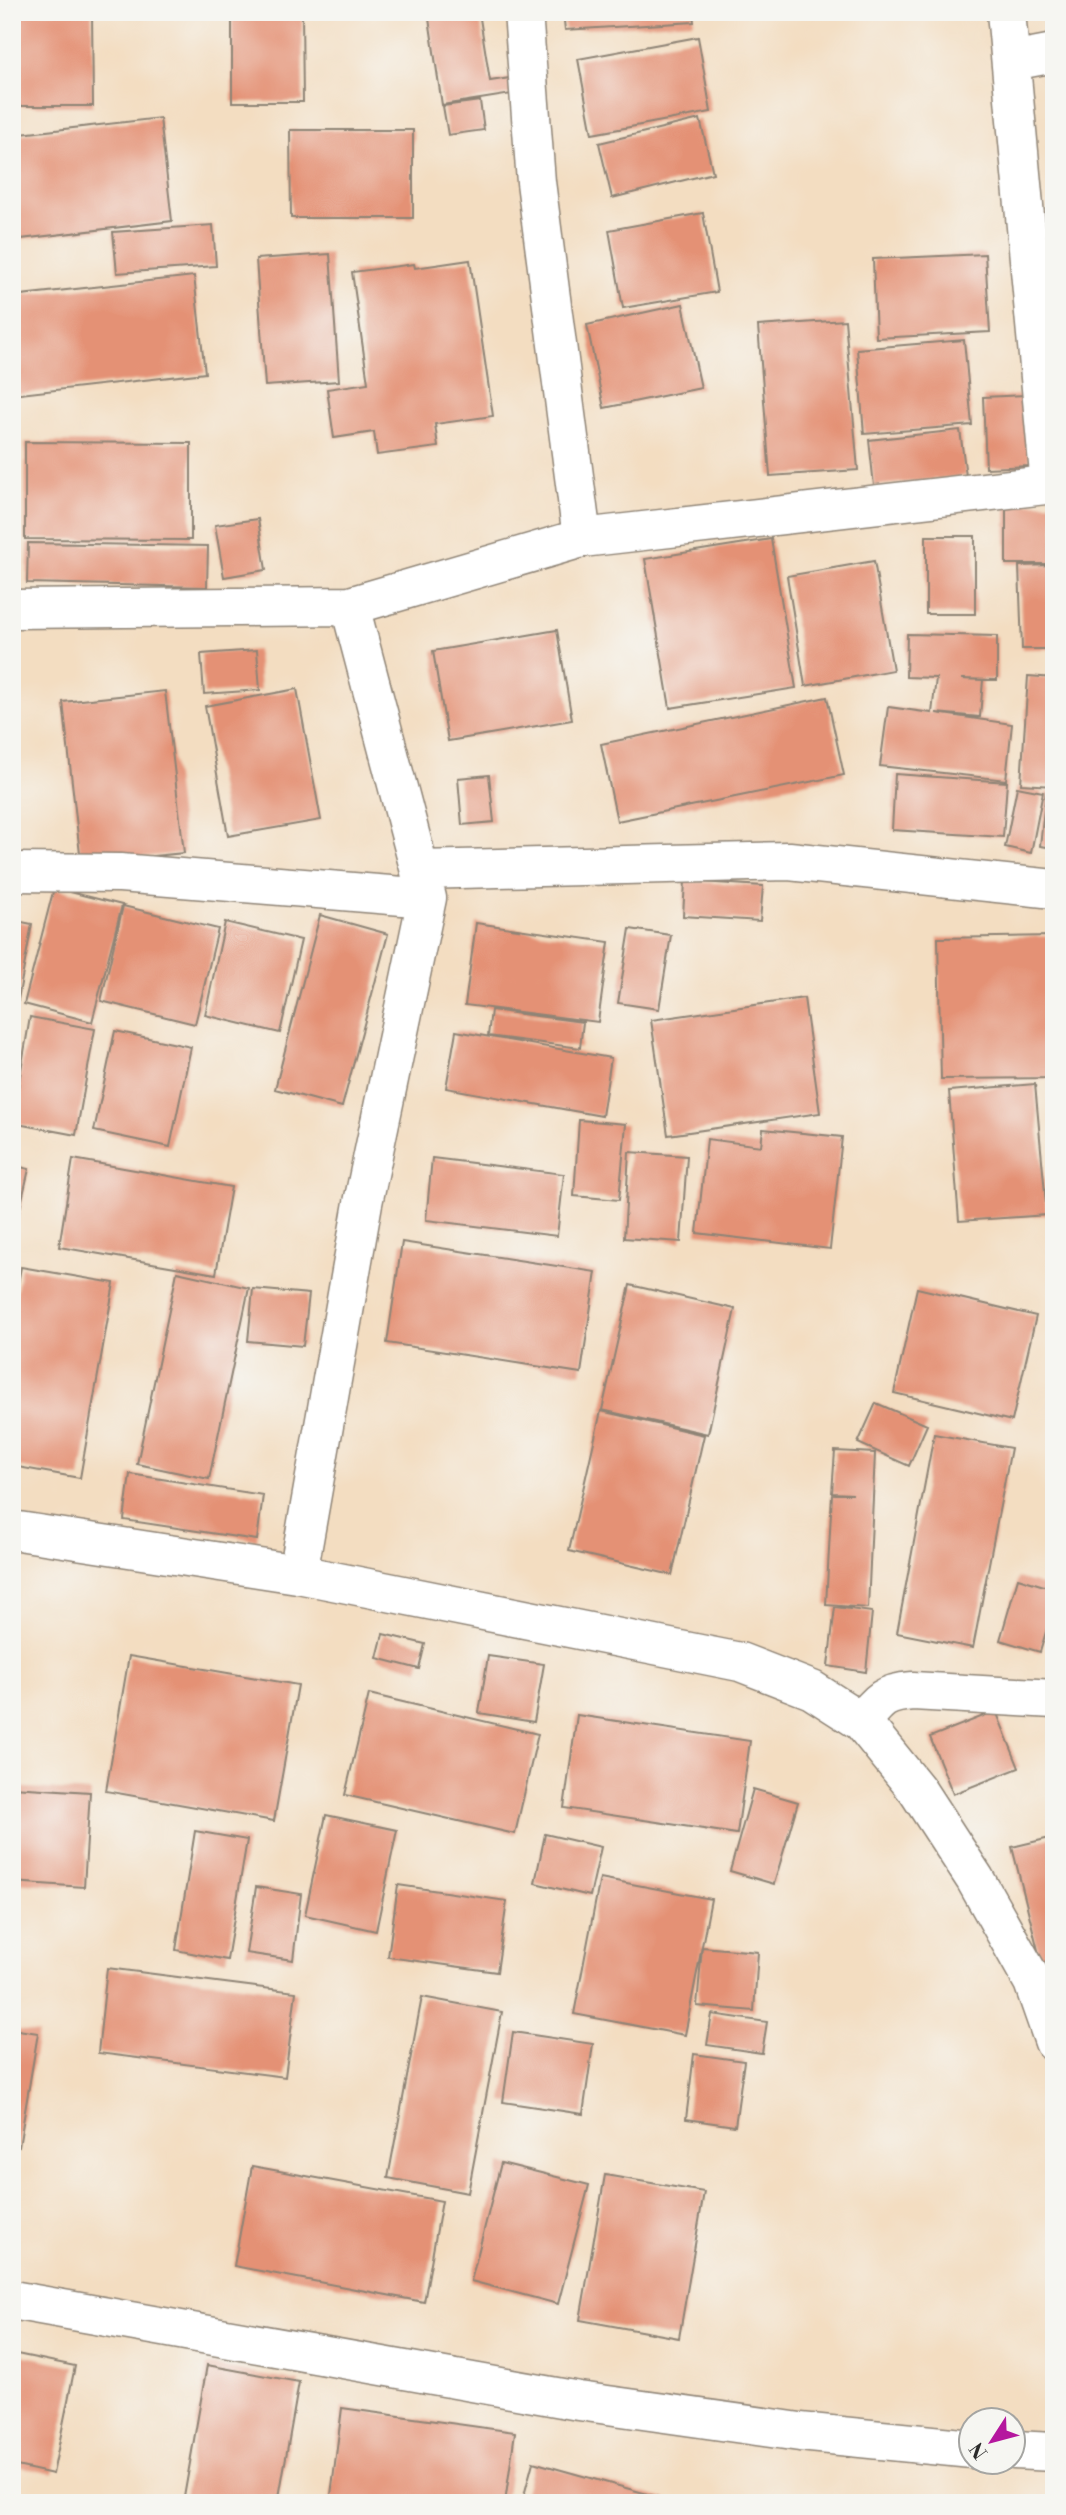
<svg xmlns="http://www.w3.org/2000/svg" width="1066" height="2515" font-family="'Libre Bodoni',serif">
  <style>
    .building { fill: #e49174 }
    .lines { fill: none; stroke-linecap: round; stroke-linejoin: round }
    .minor-casing { stroke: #8f8476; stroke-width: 41 }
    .minor { stroke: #fff; stroke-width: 38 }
  </style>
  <rect width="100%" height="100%" fill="#f6f6f2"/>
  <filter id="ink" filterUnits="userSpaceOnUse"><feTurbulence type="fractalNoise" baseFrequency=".0143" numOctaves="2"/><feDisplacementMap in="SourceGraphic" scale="14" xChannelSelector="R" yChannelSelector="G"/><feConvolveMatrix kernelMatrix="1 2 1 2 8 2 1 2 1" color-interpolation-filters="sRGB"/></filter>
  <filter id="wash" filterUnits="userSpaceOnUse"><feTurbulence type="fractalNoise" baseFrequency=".00686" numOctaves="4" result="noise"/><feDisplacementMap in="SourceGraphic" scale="28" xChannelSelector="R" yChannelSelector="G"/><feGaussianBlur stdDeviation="1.57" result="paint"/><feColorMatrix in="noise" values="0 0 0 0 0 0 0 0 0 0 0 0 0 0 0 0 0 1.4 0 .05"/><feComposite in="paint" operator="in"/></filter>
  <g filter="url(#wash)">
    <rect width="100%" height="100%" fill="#f3ddc1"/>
    <g id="blocks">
      <path class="building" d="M 12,12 L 92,12 L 93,106 L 12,106 Z
        M 232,12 L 302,12 L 303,102 L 232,102 Z
        M 428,12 L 479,12 L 490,81 L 510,78 L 512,94 L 442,105 Z
        M 563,12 L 693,12 L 694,22 L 565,30 Z
        M 698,37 L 711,112 L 592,134 L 578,59 Z
        M 480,101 L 484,130 L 448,135 L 443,106 Z
        M 160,118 L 172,221 L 12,240 L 12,135 Z
        M 700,119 L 713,173 L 612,198 L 599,143 Z
        M 290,130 L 413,130 L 413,218 L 291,218 Z
        M 703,213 L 717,292 L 623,308 L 609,230 Z
        M 213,225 L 216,266 L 117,273 L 113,232 Z
        M 330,254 L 339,381 L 265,386 L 256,259 Z
        M 985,254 L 990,332 L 876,338 L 873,259 Z
        M 470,260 L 493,416 L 435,424 L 438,447 L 377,455 L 374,432 L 334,438 L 327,389 L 368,383 L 352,272 L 414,264 L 415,268 Z
        M 194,276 L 205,373 L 12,395 L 12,296 Z
        M 683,304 L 701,388 L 604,408 L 587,325 Z
        M 845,320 L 858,470 L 770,476 L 758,326 Z
        M 964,340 L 972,425 L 864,434 L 857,349 Z
        M 1027,395 L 1030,466 L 986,468 L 983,397 Z
        M 960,430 L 966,476 L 874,486 L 869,440 Z
        M 25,442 L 191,443 L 191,540 L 25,539 Z
        M 1006,503 L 1054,503 L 1054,564 L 1006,564 Z
        M 258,519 L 266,570 L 224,577 L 215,525 Z
        M 926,536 L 975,536 L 975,614 L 926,614 Z
        M 771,539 L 796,688 L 670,708 L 645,559 Z
        M 28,543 L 208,546 L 207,587 L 27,583 Z
        M 874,561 L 893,670 L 805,686 L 787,576 Z
        M 1054,565 L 1054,649 L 1022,649 L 1019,566 Z
        M 557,630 L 572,720 L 448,741 L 433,651 Z
        M 907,634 L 997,636 L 997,680 L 961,679 L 983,680 L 980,717 L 936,713 L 1012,724 L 1006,780 L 880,766 L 888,707 L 932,713 L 936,678 L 906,677 Z
        M 257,650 L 260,690 L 204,694 L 201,654 Z
        M 1028,676 L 1054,678 L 1054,786 L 1021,784 Z
        M 297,689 L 321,820 L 228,836 L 205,706 Z
        M 165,691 L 184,853 L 81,863 L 63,702 Z
        M 827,697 L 844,775 L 617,821 L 601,744 Z
        M 895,774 L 1007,782 L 1003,837 L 892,830 Z
        M 489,775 L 494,822 L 462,825 L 458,778 Z
        M 1017,787 L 1043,792 L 1031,853 L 1005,847 Z
        M 1046,792 L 1054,793 L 1054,848 L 1040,846 Z
        M 685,881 L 763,886 L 760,921 L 683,916 Z
        M 54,888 L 122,905 L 92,1022 L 24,1004 Z
        M 123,906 L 218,929 L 195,1024 L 101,1001 Z
        M 320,915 L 388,934 L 342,1107 L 275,1089 Z
        M 12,920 L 32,924 L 14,1021 L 12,1021 Z
        M 225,922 L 301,940 L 280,1033 L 205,1015 Z
        M 476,923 L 609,942 L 598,1022 L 465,1005 Z
        M 630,929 L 671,935 L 659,1009 L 618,1003 Z
        M 1054,936 L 1054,1078 L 941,1079 L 938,938 Z
        M 804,998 L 820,1113 L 668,1135 L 651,1020 Z
        M 491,1010 L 583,1022 L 580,1048 L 488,1036 Z
        M 30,1017 L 95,1029 L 76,1135 L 12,1123 Z
        M 115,1031 L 191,1047 L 170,1147 L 94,1131 Z
        M 456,1031 L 611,1058 L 602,1116 L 446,1088 Z
        M 1035,1084 L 1047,1215 L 959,1221 L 949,1091 Z
        M 579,1120 L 626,1124 L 619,1200 L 574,1196 Z
        M 763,1129 L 842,1137 L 830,1249 L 697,1233 L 707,1139 L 761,1146 Z
        M 629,1152 L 687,1156 L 681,1242 L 624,1238 Z
        M 432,1158 L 564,1174 L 557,1236 L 426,1220 Z
        M 73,1159 L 231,1187 L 216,1274 L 59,1247 Z
        M 12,1165 L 29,1169 L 13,1239 L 12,1239 Z
        M 402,1242 L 596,1272 L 581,1373 L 387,1343 Z
        M 21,1267 L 114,1283 L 80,1478 L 12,1466 L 12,1316 Z
        M 177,1272 L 249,1288 L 209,1479 L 137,1464 Z
        M 630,1285 L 735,1309 L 708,1434 L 602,1410 Z
        M 917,1288 L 1036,1316 L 1012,1421 L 894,1393 Z
        M 253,1289 L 309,1294 L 303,1346 L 248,1341 Z
        M 876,1403 L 927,1425 L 909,1466 L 858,1443 Z
        M 601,1411 L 704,1435 L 672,1575 L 569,1551 Z
        M 934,1434 L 1011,1448 L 973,1648 L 897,1633 Z
        M 835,1451 L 875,1453 L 868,1608 L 826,1605 L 832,1494 L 853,1494 L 832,1493 Z
        M 130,1474 L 263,1495 L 257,1540 L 124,1520 Z
        M 1018,1578 L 1054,1589 L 1054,1605 L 1040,1652 L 1000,1640 Z
        M 835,1607 L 872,1612 L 866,1672 L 828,1666 Z
        M 383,1634 L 425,1644 L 419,1669 L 377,1658 Z
        M 129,1656 L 298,1685 L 274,1821 L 106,1791 Z
        M 488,1656 L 544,1664 L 534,1722 L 479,1713 Z
        M 369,1694 L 538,1734 L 515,1834 L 345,1795 Z
        M 996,1711 L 1019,1768 L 953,1794 L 930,1737 Z
        M 577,1715 L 750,1741 L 737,1834 L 564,1808 Z
        M 12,1787 L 90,1792 L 84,1887 L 12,1882 Z
        M 753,1789 L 798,1802 L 774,1884 L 730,1871 Z
        M 326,1815 L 397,1830 L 376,1931 L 305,1915 Z
        M 195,1831 L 247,1840 L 227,1960 L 176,1950 Z
        M 545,1834 L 601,1847 L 590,1896 L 535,1883 Z
        M 1054,1837 L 1054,1963 L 1042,1966 L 1012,1847 Z
        M 600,1878 L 711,1899 L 685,2035 L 574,2014 Z
        M 398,1885 L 507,1901 L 497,1972 L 388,1957 Z
        M 256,1887 L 301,1894 L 293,1960 L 246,1953 Z
        M 702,1947 L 758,1952 L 754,2011 L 697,2006 Z
        M 107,1968 L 296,1992 L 285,2077 L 98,2053 Z
        M 422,1997 L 502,2012 L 468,2193 L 388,2178 Z
        M 712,2014 L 767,2022 L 762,2053 L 707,2045 Z
        M 12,2029 L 38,2033 L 19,2147 L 12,2146 Z
        M 513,2032 L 593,2044 L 583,2114 L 503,2102 Z
        M 694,2054 L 744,2061 L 735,2126 L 686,2119 Z
        M 501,2163 L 589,2185 L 558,2304 L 471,2281 Z
        M 252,2166 L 442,2201 L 424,2302 L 234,2266 Z
        M 605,2175 L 704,2192 L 679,2338 L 580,2320 Z
        M 12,2353 L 75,2366 L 53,2474 L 12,2465 Z
        M 207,2365 L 299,2382 L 278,2503 L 183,2503 Z
        M 342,2408 L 515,2432 L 505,2503 L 330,2503 Z
        M 533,2462 L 676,2502 L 676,2503 L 522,2503 Z"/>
    </g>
  </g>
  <g filter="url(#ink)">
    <use href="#blocks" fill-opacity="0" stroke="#8f8476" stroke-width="2"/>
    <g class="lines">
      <defs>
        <path id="minor" d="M 523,12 L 536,182 L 582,538
          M 1006,12 L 1050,485
          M 1012,61 L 1054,53
          M 12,609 L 350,606 L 582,538 L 1054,484
          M 420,870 L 789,861 L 1054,889
          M 12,872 L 120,873 L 427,898
          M 12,1530 L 298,1574 L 740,1662 L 812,1690 L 862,1722 L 917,1790 L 975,1879 L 1033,1982 L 1054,2042
          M 298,1574 L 363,1203 L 427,898 L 350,606
          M 862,1722 C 879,1700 884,1693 913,1691 L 1054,1699
          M 12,2300 L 579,2401 L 800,2432 L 972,2449
          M 1014,2450 L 1054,2452"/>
      </defs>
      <use href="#minor" class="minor-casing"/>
      <use href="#minor" class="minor"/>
    </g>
  </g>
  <rect width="1066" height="2515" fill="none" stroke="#f6f6f2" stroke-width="42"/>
  <g transform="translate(992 2441) rotate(234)"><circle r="33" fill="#f6f6f2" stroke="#a5a5a2" stroke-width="2"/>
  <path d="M0-5L12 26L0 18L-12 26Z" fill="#b5179e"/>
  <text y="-10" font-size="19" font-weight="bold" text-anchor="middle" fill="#2b2b2b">N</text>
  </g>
</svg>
